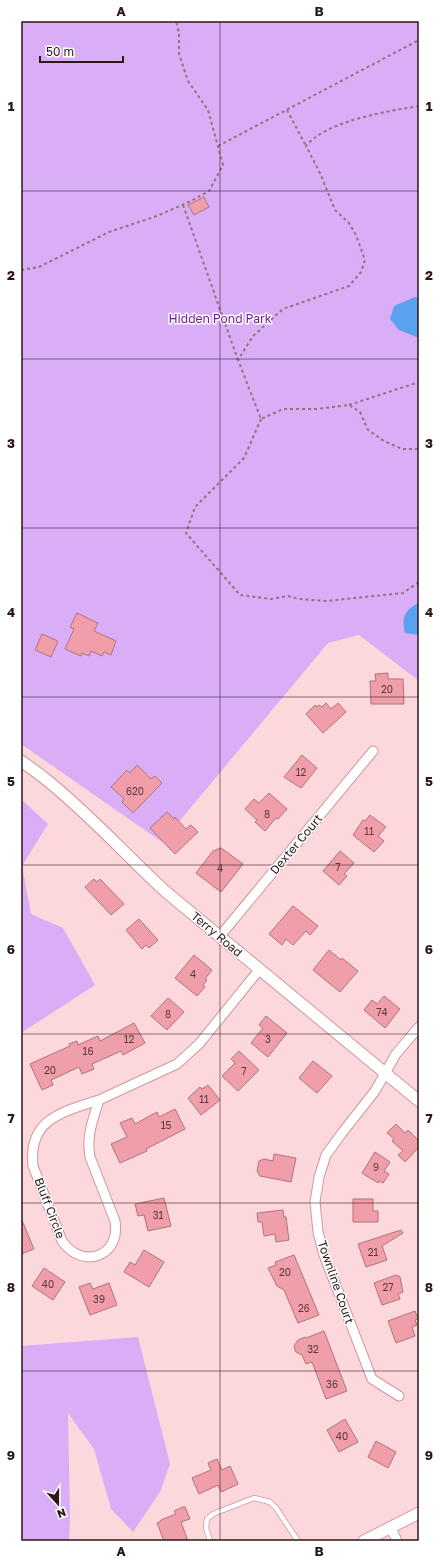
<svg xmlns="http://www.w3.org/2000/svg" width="440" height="1562" font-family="'Golos Text',sans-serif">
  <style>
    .green { fill: #d9aef7 }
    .water { fill: #5aa2ed }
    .building { fill: #f09ea9; stroke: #ad757c }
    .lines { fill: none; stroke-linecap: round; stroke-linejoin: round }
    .service-casing { stroke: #d1979e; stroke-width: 6 }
    .minor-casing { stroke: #d1979e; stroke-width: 11 }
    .tertiary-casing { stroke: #d1979e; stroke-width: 13 }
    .path { stroke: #917477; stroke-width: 2; stroke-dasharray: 3 3; stroke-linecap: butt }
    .service { stroke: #fff; stroke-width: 4.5 }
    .minor { stroke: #fff; stroke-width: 9 }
    .tertiary { stroke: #fff; stroke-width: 11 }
    .grid { fill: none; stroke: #2c171a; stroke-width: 1; stroke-opacity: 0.55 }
    .labels { text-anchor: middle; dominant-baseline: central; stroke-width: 3; stroke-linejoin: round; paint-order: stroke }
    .number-label { font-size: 10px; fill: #5d393e }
    .park-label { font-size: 12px; fill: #71189c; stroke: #fff }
    .street-label { font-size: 12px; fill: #2c171a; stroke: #fff }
    .neatline { fill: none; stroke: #2c171a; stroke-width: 1.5 }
    .grid-label { font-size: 13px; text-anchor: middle; font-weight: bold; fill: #2c171a }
  </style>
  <rect width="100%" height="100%" fill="#fcd7db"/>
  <path class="green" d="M 21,21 L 419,21 L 419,681 L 359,635 L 328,643 L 162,842 L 21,744 Z
    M 21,799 L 48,824 L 22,866 L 31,914 L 63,928 L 95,985 L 21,1033 Z
    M 138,1337 L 170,1464 L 160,1492 L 133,1532 L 111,1509 L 94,1449 L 68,1413 L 70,1519 L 69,1541 L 21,1541 L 21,1346 Z"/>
  <path class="water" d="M 415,297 L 419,298 L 419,338 L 399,330 L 390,319 L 394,306 Z
    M 419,602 L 419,635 L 405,633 C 401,616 405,611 419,602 Z"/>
  <path class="building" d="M 204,197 L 209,207 L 194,215 L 188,205 Z
    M 77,613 L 98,623 L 94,631 L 116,641 L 111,655 L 104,652 L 102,656 L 91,651 L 89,656 L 82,653 L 81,656 L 65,649 L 74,629 L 70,627 Z
    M 42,634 L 58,641 L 51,657 L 35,650 Z
    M 388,673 L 388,679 L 403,679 L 404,704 L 371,704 L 370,681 L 376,681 L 375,674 Z
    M 326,703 L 331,709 L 338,703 L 346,712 L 323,733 L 306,714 L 315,705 L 317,707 L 319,705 L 322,707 Z
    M 302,755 L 317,768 L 301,788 L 284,777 Z
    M 137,765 L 151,779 L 155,776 L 162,783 L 133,813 L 122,802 L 124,799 L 111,787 L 127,770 L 130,773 Z
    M 269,793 L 287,809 L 278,819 L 276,818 L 265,831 L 255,822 L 257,820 L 245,809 L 254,799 L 259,803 Z
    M 167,812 L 174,819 L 175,817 L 186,829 L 191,825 L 198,832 L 175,854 L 150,828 Z
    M 370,815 L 386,827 L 378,836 L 384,841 L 374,852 L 353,835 L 363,820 L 365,821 Z
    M 221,848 L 243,864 L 221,892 L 196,873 L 213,851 Z
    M 340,851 L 354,863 L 344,874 L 347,876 L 339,885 L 323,871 Z
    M 94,879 L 97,882 L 100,879 L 124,904 L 111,915 L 85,887 Z
    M 293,906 L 318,926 L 310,935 L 306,931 L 293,945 L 286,939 L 282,945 L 269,934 Z
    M 139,919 L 158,940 L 149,948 L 146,945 L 142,949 L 126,930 Z
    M 329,950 L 341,960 L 342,958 L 358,971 L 340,992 L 313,970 Z
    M 194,955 L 212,970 L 205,979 L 207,980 L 203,985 L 205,987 L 197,996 L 175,978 Z
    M 384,996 L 400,1009 L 385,1028 L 364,1010 L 372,1000 L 377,1004 Z
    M 168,998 L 184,1012 L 167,1030 L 151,1016 Z
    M 266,1016 L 287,1033 L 268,1057 L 251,1043 L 263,1028 L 259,1025 Z
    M 134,1023 L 145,1043 L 123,1055 L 121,1051 L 92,1064 L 94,1069 L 82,1074 L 79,1067 L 51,1080 L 53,1085 L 42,1090 L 30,1064 L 70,1046 L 69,1044 L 77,1041 L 78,1045 L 98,1036 L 100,1041 Z
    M 239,1051 L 259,1070 L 238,1091 L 222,1076 L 235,1063 L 231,1059 Z
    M 313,1061 L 332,1076 L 317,1093 L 299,1078 Z
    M 208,1085 L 220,1100 L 201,1115 L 188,1098 L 200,1087 L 202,1089 Z
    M 175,1109 L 185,1129 L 146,1149 L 147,1151 L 120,1163 L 111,1144 L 127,1137 L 120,1123 L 132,1118 L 135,1124 L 157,1112 L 159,1117 Z
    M 396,1124 L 405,1133 L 408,1130 L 419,1141 L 419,1147 L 405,1162 L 398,1155 L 403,1151 L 392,1141 L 394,1139 L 387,1133 Z
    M 375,1152 L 390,1162 L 384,1171 L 389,1174 L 383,1183 L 379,1181 L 378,1183 L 362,1173 Z
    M 274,1154 L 296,1158 L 291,1182 L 260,1176 L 257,1171 L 259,1161 L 264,1159 L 273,1161 Z
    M 164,1198 L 171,1226 L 148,1231 L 144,1215 L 138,1216 L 135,1204 Z
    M 353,1199 L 373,1199 L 373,1211 L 378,1211 L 378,1222 L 353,1222 Z
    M 283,1210 L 284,1217 L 286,1217 L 289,1240 L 276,1242 L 275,1234 L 264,1236 L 262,1222 L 258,1222 L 257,1213 Z
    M 21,1218 L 34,1249 L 21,1254 Z
    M 401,1230 L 403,1233 L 382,1246 L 387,1260 L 366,1267 L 358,1244 Z
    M 144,1250 L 164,1262 L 149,1287 L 124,1272 L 130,1262 L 135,1265 Z
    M 294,1255 L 319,1315 L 298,1323 L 284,1290 L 277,1286 L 268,1268 L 276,1265 L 275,1262 Z
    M 44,1268 L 65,1282 L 53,1300 L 32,1286 Z
    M 396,1275 L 400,1277 L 403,1292 L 398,1294 L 400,1299 L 382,1305 L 374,1283 Z
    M 90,1283 L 93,1289 L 109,1283 L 117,1305 L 90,1315 L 79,1287 Z
    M 415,1311 L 418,1319 L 415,1320 L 417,1325 L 412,1327 L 415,1336 L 396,1343 L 388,1321 Z
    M 324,1331 L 347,1391 L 326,1399 L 312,1362 L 306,1364 L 302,1355 L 296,1352 L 294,1346 L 298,1340 L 305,1337 L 306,1338 Z
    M 345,1419 L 358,1442 L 339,1452 L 327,1430 Z
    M 376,1441 L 396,1452 L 388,1468 L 368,1457 Z
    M 217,1459 L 222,1470 L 230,1466 L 238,1484 L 221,1492 L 218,1485 L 199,1494 L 192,1478 L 211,1470 L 208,1463 Z
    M 183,1507 L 185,1507 L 190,1519 L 181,1522 L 188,1541 L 164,1541 L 157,1523 L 161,1521 L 161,1520 L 176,1514 L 174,1511 Z"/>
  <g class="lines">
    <defs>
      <path id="service" d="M 210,1541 L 206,1528 L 207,1519 L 213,1514 L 254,1498 L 270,1502 L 276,1508 L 298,1541"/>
      <path id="minor" d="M 220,936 L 373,751
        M 99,1100 C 62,1112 28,1119 33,1166 L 62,1241 C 82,1270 121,1257 115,1221 L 90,1157 C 86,1136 93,1120 99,1100 L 177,1064 L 199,1044 L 259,970
        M 399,1396 L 372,1379 L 324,1255 L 318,1232 L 315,1202 L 319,1177 L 326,1155 L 342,1133 L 375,1091 L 396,1054 L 419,1027
        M 391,1528 L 397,1541"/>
      <path id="tertiary" d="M 21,761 C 30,767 39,774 48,781 C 90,815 126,855 166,892 L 419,1101
        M 364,1541 L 419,1513"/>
    </defs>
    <use href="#service" class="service-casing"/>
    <use href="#minor" class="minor-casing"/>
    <use href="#tertiary" class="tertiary-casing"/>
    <path class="path" d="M 419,106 C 388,111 326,121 306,146 L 320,173 L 335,210 L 349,223 L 356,235 L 365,260 L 361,272 L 349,286 L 283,309 L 253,336 L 238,360 L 261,419 L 283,409 L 316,409 L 349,405 L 360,412 L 368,430 L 384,441 L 402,449 L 419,449
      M 287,110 L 306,146
      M 218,146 L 419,40
      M 183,205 L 238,360
      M 21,270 L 39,267 L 109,232 L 157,216 L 191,201 L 209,191 L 223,165 L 208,110 L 188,81 L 179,54 L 179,33 L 176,21
      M 349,405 L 419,382
      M 261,419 L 244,458 L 195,507 L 186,533 L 240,595 L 271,599 L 288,596 L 299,599 L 326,601 L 403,593 L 419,582"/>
    <use href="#service" class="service"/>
    <use href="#minor" class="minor"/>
    <use href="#tertiary" class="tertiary"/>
  </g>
  <path class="grid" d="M 220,21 L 220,1541M 21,191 L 419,191M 21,359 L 419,359M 21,528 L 419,528M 21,697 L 419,697M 21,865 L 419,865M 21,1034 L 419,1034M 21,1203 L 419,1203M 21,1371 L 419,1371"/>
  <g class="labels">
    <g class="number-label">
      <text x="387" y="689">20</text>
      <text x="301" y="772">12</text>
      <text x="135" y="791">620</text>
      <text x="267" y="814">8</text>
      <text x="369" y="831">11</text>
      <text x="338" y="867">7</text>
      <text x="220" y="868">4</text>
      <text x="193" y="974">4</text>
      <text x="382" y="1012">74</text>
      <text x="168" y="1014">8</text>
      <text x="129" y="1039">12</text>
      <text x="268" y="1039">3</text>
      <text x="88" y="1051">16</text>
      <text x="50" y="1070">20</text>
      <text x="244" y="1071">7</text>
      <text x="204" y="1099">11</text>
      <text x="166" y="1125">15</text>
      <text x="376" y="1167">9</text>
      <text x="158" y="1215">31</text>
      <text x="373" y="1252">21</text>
      <text x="285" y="1272">20</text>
      <text x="48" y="1284">40</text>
      <text x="388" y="1287">27</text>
      <text x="99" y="1299">39</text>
      <text x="304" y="1308">26</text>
      <text x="313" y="1349">32</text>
      <text x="332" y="1384">36</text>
      <text x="342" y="1436">40</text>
    </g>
    <g class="park-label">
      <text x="220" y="318">Hidden Pond Park</text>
    </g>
    <g class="street-label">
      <text transform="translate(296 844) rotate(-50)">Dexter Court</text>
      <text transform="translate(217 934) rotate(40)">Terry Road</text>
      <text transform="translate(50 1208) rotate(69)">Bluff Circle</text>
      <text transform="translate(336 1282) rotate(71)">Townline Court</text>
    </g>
  </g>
  <rect width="440" height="1562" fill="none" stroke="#ffffff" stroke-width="44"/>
  <g transform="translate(58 1504) rotate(159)" stroke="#ffffff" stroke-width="3" paint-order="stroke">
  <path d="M0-3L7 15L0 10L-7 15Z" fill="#2c171a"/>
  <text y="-6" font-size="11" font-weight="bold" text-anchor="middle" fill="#2c171a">N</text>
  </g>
  <path d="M40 56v6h83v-6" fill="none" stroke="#2c171a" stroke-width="2"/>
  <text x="46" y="56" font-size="12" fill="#2c171a" stroke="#ffffff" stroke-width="3" paint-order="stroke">50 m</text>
  <rect x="22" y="22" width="396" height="1518" class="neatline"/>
  <g class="grid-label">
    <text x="121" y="16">A</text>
    <text x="319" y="16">B</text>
    <text x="11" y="111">1</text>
    <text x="429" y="111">1</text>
    <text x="11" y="280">2</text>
    <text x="429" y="280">2</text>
    <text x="11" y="448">3</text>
    <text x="429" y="448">3</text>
    <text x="11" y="617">4</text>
    <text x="429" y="617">4</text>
    <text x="11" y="786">5</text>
    <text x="429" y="786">5</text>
    <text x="11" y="954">6</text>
    <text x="429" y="954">6</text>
    <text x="11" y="1123">7</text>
    <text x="429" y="1123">7</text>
    <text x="11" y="1292">8</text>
    <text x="429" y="1292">8</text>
    <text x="11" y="1460">9</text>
    <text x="429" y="1460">9</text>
    <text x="121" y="1556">A</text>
    <text x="319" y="1556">B</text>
  </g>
</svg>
